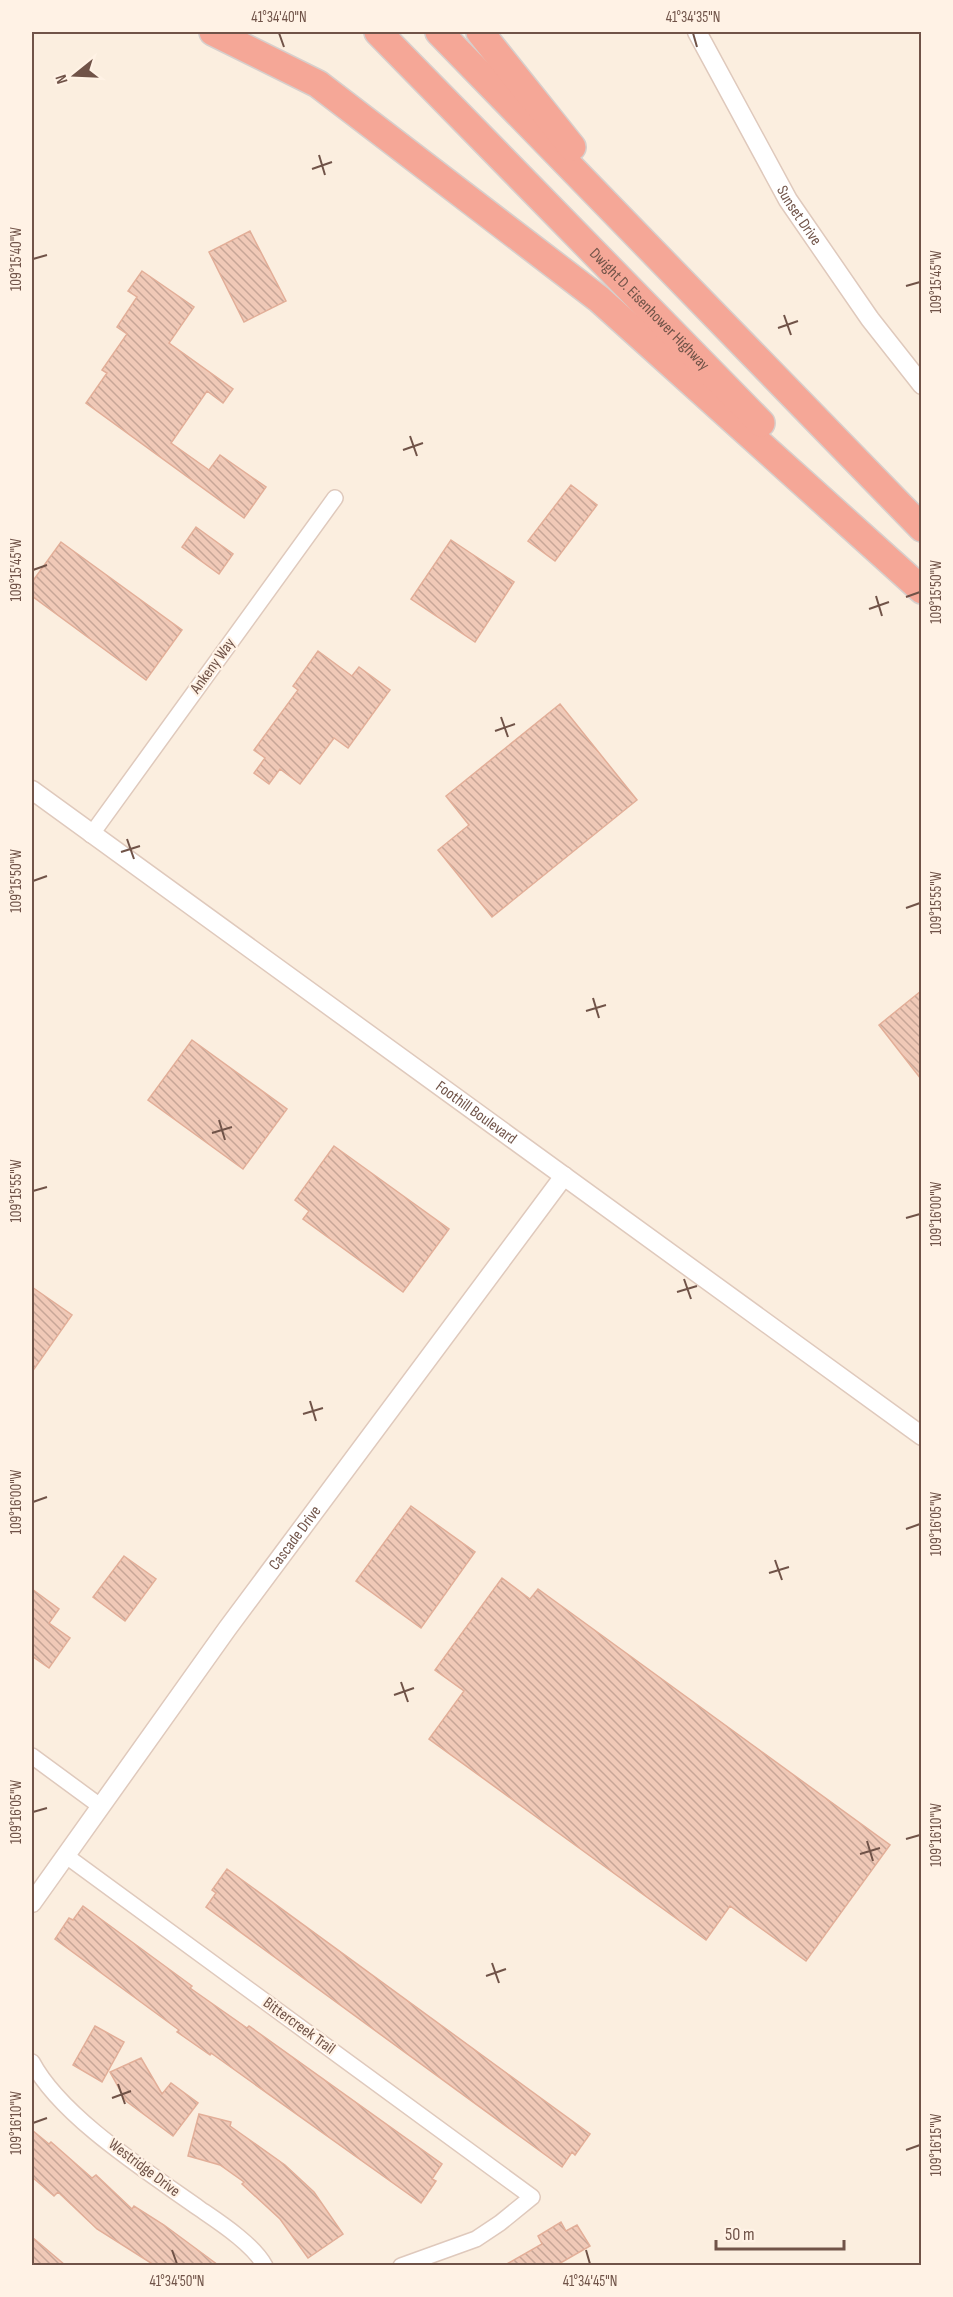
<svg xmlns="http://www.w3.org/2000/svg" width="953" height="2297" font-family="'Sofia Sans Condensed',sans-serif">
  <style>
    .building { fill: url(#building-back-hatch); stroke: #e2ae98; stroke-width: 1.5 }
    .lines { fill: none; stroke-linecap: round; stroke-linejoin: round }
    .minor-casing { stroke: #dfc9bc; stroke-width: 18 }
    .tertiary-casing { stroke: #dfc9bc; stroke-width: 21 }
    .motorway-casing { stroke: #d7cfcc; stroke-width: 30 }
    .minor { stroke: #fff; stroke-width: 15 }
    .tertiary { stroke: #fff; stroke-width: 18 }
    .motorway { stroke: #f5a797; stroke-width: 27 }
    .ticks { fill: none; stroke: #705348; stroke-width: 2 }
    .labels { text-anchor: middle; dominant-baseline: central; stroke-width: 4.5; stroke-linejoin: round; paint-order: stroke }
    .street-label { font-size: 16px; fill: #705348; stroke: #fff2e5 }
    .neatline { fill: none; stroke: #705348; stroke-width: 2 }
    .ticks-label { font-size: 15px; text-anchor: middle; fill: #705348 }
  </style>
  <defs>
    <pattern id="building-back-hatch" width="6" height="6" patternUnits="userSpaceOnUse" patternTransform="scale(1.5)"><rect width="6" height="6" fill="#f0c9b7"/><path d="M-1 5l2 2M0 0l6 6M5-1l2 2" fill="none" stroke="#c7a697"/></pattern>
  </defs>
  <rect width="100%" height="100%" fill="#fbeedf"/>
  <path class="building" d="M 250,231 L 286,301 L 244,322 L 209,252 Z
    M 142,271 L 194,307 L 169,343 L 233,389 L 223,403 L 207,391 L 171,443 L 209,470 L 220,455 L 266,487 L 244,518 L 86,403 L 107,373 L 102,370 L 127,334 L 117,327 L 137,297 L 128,291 Z
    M 571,485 L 597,505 L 555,561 L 528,541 Z
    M 196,527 L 233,554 L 219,574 L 182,547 Z
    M 451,540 L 514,582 L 475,642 L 411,599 Z
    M 61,542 L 182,630 L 146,680 L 32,596 L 32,582 Z
    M 318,651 L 352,676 L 359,667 L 390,690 L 348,748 L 334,738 L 300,784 L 280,769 L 269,784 L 254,773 L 265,758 L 254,750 L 298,690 L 293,686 Z
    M 560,704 L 637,800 L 492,917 L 438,850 L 469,825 L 446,796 Z
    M 921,991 L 921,1079 L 879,1025 Z
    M 192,1040 L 287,1109 L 243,1169 L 148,1100 Z
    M 334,1146 L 449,1229 L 403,1292 L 303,1219 L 309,1211 L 295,1200 Z
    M 32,1287 L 72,1315 L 32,1372 Z
    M 411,1506 L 475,1552 L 421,1628 L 356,1581 Z
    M 124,1556 L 156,1579 L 125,1621 L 93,1597 Z
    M 502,1578 L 530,1599 L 538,1589 L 890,1845 L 806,1961 L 730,1906 L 706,1940 L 429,1739 L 464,1691 L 435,1670 Z
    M 32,1589 L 59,1609 L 49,1623 L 70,1638 L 49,1668 L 32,1656 Z
    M 227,1869 L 590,2134 L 575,2155 L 572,2152 L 562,2167 L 206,1907 L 216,1893 L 212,1890 Z
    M 83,1906 L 192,1986 L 190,1988 L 247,2028 L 249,2026 L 442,2164 L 432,2179 L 436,2181 L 421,2203 L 211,2053 L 210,2055 L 177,2032 L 179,2030 L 55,1939 L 69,1918 L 73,1920 Z
    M 95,2026 L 124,2042 L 102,2082 L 73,2065 Z
    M 141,2058 L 162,2094 L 171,2083 L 198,2103 L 173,2136 L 126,2101 L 110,2072 Z
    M 199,2114 L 231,2122 L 230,2126 L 285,2165 L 314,2192 L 343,2234 L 308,2258 L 280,2219 L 242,2184 L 244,2182 L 220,2165 L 188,2156 Z
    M 32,2130 L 49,2144 L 51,2142 L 92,2178 L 96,2175 L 132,2209 L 134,2206 L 164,2225 L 218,2265 L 154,2265 L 97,2229 L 58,2192 L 54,2196 L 32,2177 Z
    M 561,2222 L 566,2231 L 577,2225 L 590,2246 L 557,2265 L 505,2265 L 542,2244 L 538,2236 Z
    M 32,2237 L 65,2265 L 32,2265 Z"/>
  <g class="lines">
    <defs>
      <path id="minor" d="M 91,835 L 335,498
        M 32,1756 L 100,1806
        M 65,1855 L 532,2197 L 500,2223 L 476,2239 L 401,2266
        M 32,2062 C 61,2117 148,2172 200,2209 C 219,2222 253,2244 265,2266"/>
      <g id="tertiary">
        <path id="s1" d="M 697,32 L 788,200 L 870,319 L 922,385"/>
        <path id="s2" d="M 32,790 L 922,1436"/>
        <path id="s3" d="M 32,1903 L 227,1629 L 564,1176"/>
      </g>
      <g id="motorway">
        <path d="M 213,32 L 318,84 L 599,299 L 922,590"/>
        <path id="s4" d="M 378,32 L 761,423"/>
        <path d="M 439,32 L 922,528"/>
        <path d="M 480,32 L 572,147"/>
      </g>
    </defs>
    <use href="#minor" class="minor-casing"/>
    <use href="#tertiary" class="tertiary-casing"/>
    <use href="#motorway" class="motorway-casing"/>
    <use href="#minor" class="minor"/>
    <use href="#tertiary" class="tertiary"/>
    <use href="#motorway" class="motorway"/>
  </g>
  <path class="ticks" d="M 279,33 L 284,47M 693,33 L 697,47M 319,155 L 325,175M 312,169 L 332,162M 33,259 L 47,255M 906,286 L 920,282M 784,315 L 791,335M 778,328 L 798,321M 410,436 L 417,456M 403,450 L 423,443M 33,570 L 47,565M 876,596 L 882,616M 906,597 L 920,592M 869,609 L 889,602M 501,717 L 508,737M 495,731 L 515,724M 127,839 L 134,859M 121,852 L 140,846M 33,881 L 47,876M 906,908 L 920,903M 593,998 L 599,1018M 586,1011 L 606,1005M 219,1120 L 225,1140M 212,1133 L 232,1127M 33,1191 L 47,1187M 906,1218 L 920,1214M 684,1279 L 691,1299M 677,1292 L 697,1286M 310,1401 L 316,1421M 303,1414 L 323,1408M 33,1502 L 47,1497M 906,1529 L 920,1524M 775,1560 L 782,1580M 769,1573 L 789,1567M 401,1682 L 408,1702M 394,1695 L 414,1688M 33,1812 L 47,1808M 906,1839 L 920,1835M 867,1841 L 873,1861M 860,1854 L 880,1848M 492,1963 L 499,1983M 486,1976 L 506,1969M 118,2084 L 125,2104M 112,2098 L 131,2091M 33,2123 L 47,2118M 906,2150 L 920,2145M 172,2250 L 177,2264M 586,2250 L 590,2264"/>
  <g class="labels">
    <g class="street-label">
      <text stroke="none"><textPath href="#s1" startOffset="210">Sunset Drive</textPath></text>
      <text stroke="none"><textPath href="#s4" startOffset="388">Dwight D. Eisenhower Highway</textPath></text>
      <text transform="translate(213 666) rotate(-54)">Ankeny Way</text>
      <text stroke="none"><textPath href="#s2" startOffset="549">Foothill Boulevard</textPath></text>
      <text stroke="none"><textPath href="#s3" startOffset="450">Cascade Drive</textPath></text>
      <text transform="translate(299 2026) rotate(36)">Bittercreek Trail</text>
      <text transform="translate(144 2168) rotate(37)">Westridge Drive</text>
    </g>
  </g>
  <rect width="953" height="2297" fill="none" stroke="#fff2e5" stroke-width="66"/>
  <g transform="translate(75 75) rotate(252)" stroke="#fff2e5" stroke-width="4.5" paint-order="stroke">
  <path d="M0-4.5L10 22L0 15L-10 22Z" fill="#705348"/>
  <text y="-9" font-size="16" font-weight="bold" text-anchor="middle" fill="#705348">N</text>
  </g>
  <path d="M716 2240v9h128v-9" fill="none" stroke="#705348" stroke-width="3"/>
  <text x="725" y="2240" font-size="18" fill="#705348" stroke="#fff2e5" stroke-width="4.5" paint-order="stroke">50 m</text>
  <rect x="33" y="33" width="887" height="2231" class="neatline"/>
  <g class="ticks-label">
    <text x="279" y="22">41°34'40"N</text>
    <text x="693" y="22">41°34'35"N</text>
    <text transform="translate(16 259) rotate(-90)" y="5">109°15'40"W</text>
    <text transform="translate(936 282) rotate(-90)" y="5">109°15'45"W</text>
    <text transform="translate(16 570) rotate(-90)" y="5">109°15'45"W</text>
    <text transform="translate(936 592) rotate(-90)" y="5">109°15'50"W</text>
    <text transform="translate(16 881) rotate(-90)" y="5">109°15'50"W</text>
    <text transform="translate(936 903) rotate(-90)" y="5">109°15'55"W</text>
    <text transform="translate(16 1191) rotate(-90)" y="5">109°15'55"W</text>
    <text transform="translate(936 1214) rotate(-90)" y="5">109°16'00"W</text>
    <text transform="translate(16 1502) rotate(-90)" y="5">109°16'00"W</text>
    <text transform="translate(936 1524) rotate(-90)" y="5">109°16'05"W</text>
    <text transform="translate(16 1812) rotate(-90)" y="5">109°16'05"W</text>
    <text transform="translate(936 1835) rotate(-90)" y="5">109°16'10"W</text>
    <text transform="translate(16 2123) rotate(-90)" y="5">109°16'10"W</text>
    <text transform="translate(936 2145) rotate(-90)" y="5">109°16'15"W</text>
    <text x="177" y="2286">41°34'50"N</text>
    <text x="590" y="2286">41°34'45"N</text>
  </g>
</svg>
